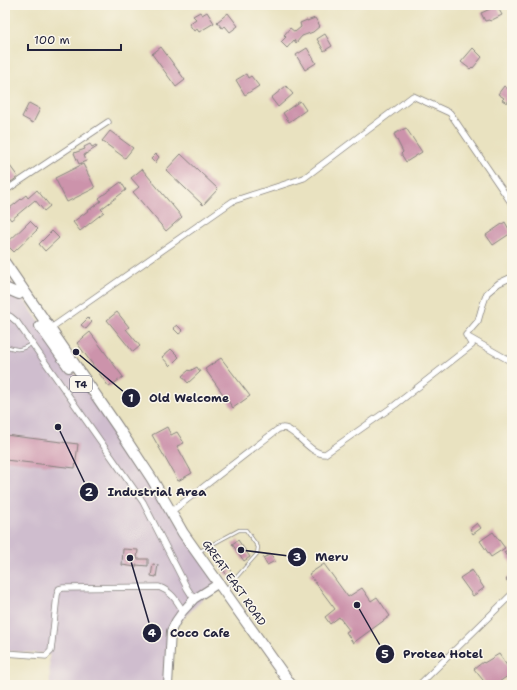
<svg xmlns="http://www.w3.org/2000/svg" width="517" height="690" font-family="'Shantell Sans',sans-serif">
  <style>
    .industrial { fill: #cfbdce }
    .building { fill: #cc93ab }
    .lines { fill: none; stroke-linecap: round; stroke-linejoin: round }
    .lane-casing { stroke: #86827e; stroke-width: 4 }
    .street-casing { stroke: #86827e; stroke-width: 7 }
    .secondary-casing { stroke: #86827e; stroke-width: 10 }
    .highway-casing { stroke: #86827e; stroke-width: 12 }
    .lane { stroke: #fff; stroke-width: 2.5 }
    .street { stroke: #fff; stroke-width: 5.5 }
    .secondary { stroke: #fff; stroke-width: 8 }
    .highway { stroke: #fff; stroke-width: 10 }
    .labels { text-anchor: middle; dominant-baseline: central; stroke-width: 3; stroke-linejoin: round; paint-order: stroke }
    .shield { fill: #fbf7ec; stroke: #636270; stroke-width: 1 }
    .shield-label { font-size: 10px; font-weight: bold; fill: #22223b }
    .street-label { font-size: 11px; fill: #22223b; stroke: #fbf7ec }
    .leader { fill: none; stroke: #22223b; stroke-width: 1.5 }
    .callout-dot { fill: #22223b; stroke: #fbf7ec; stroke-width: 1.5 }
    .mark-label { font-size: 12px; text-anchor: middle; font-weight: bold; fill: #fff }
    .callout-label { font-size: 12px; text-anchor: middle; font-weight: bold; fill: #22223b; stroke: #fbf7ec; stroke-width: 3; stroke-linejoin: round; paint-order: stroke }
  </style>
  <rect width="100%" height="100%" fill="#fbf7ec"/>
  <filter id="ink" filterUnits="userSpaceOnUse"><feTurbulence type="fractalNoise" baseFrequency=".025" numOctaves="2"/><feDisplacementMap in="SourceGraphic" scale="8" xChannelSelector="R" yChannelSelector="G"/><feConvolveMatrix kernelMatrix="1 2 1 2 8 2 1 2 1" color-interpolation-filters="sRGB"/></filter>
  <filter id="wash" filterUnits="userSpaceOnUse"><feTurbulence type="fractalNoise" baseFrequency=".012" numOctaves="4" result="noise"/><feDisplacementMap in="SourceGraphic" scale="16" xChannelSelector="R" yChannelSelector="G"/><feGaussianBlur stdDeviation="0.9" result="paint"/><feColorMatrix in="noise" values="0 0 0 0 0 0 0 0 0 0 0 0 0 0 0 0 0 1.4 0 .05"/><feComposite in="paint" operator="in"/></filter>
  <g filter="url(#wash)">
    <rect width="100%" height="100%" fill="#e9e2c0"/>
    <path class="industrial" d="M 5,272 L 219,583 L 171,631 L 168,685 L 50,685 L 49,654 L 5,651 Z"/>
    <g id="blocks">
      <path class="building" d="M 497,6 L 502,15 L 490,21 L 489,20 L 485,21 L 481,13 Z
        M 200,12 L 202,15 L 207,12 L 214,23 L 199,32 L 197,29 L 194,31 L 189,24 L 196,19 L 193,16 Z
        M 228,13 L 238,26 L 230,32 L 225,26 L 222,28 L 217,22 Z
        M 315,18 L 320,26 L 313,32 L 302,36 L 296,43 L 294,40 L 287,48 L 281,42 L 286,37 L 284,35 L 290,28 L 295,32 L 301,27 L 300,23 L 307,20 L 307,21 Z
        M 325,34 L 332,46 L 324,51 L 317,39 Z
        M 161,47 L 185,80 L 176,87 L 152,54 Z
        M 307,48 L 316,63 L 305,70 L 296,55 Z
        M 473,48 L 482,57 L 473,68 L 472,67 L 470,69 L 461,62 Z
        M 246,74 L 248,78 L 251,76 L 259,86 L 245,95 L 236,80 Z
        M 286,86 L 293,94 L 278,107 L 271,98 Z
        M 504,86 L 512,92 L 512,102 L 509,100 L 507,103 L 502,100 L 504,98 L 498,94 Z
        M 300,101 L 306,110 L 289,122 L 283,113 Z
        M 29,103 L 40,109 L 33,123 L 22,117 Z
        M 406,128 L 422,152 L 406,162 L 401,154 L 403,152 L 394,134 Z
        M 110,131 L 133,148 L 125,158 L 102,141 Z
        M 90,144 L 92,147 L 96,145 L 97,147 L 84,155 L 86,161 L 79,164 L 74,153 L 85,149 L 84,147 Z
        M 156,154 L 159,157 L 155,163 L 151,159 Z
        M 181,154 L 218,189 L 203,205 L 166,170 Z
        M 5,159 L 18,177 L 11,182 L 5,174 Z
        M 83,164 L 95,188 L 67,202 L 55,178 Z
        M 142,169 L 182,217 L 166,231 L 133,192 L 139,187 L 131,178 Z
        M 121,182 L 126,190 L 101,209 L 104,212 L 80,231 L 73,222 L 101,201 L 99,198 Z
        M 37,190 L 50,206 L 44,211 L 35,200 L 11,220 L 5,212 L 26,195 L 28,198 Z
        M 30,221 L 38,229 L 14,252 L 6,244 Z
        M 505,222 L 511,233 L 493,245 L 486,235 Z
        M 52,231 L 59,238 L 45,251 L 39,244 Z
        M 117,312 L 129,327 L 126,329 L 140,346 L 133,352 L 107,320 Z
        M 88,318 L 92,322 L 86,329 L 81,325 Z
        M 177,325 L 183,331 L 179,334 L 173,328 Z
        M 90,332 L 123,377 L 109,387 L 77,343 Z
        M 171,349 L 179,357 L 170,366 L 162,357 Z
        M 221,358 L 250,396 L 233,408 L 205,369 Z
        M 197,367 L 200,372 L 188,383 L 182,376 L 189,370 L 190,371 Z
        M 167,427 L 171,435 L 177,432 L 184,443 L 177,446 L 192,473 L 178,481 L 152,435 Z
        M 5,435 L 78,444 L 75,468 L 5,460 Z
        M 477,523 L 481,528 L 473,534 L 470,529 Z
        M 493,532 L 505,548 L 491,557 L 480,541 Z
        M 238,540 L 250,557 L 244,561 L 232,544 Z
        M 123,549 L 138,550 L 137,559 L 148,559 L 148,566 L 136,565 L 136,567 L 122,565 Z
        M 509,549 L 512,554 L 512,565 L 504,552 Z
        M 271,554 L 275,561 L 267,565 L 263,558 Z
        M 225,562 L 232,573 L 227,576 L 221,565 Z
        M 153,564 L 158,565 L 156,577 L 151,576 Z
        M 324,564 L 348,597 L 362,588 L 371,601 L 377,597 L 390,616 L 353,643 L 346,632 L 349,630 L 339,617 L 330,624 L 325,617 L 335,609 L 309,574 Z
        M 472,570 L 484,588 L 473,596 L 460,578 Z
        M 512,572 L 512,585 L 506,580 Z
        M 499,654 L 512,673 L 499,682 L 502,685 L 487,685 L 474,669 L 483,662 L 484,663 Z"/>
    </g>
  </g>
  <g filter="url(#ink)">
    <use href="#blocks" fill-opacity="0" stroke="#86827e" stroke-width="1"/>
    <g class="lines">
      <defs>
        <path id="lane" d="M 5,346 C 17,350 20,351 31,344
          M 200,551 L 239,530 L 246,530 L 258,547 L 257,554 L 226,589"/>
        <path id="street" d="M 5,191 L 108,122
          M 5,314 L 11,317 L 17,322 L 143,502 L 187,588 L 194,599
          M 48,330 L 233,201 L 304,178 L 413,96 L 450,113 L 512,204
          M 466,335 L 478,321 L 482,307 L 487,293 L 499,283 L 512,277
          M 468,337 L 512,362
          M 171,512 L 277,430 C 278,429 283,428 283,428 C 295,428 309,454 325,454 L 395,405 L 472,345 L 466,335
          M 5,653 L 46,656 L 51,651 L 57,595 L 59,589 L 63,588 L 159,587 C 172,592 176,600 183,611
          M 419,685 L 512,594"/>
        <path id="secondary" d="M 168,685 L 171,631 L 176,621 L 183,611 L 194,599 L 219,583"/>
        <path id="highway" d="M 5,263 L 117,426 L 152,479 L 183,533 L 291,685
          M 5,288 L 19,294
          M 40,326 L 69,367"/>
      </defs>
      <use href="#lane" class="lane-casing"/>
      <use href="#street" class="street-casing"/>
      <use href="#secondary" class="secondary-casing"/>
      <use href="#highway" class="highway-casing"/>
      <use href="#lane" class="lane"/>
      <use href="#street" class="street"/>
      <use href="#secondary" class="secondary"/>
      <use href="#highway" class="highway"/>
    </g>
  </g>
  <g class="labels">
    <rect class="shield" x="70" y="376" width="22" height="16" rx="3"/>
    <g class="shield-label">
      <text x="81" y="384">T4</text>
    </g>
    <g class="street-label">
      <text transform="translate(234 583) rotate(55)">GREAT EAST ROAD</text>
    </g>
  </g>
  <path class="leader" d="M76 352L131 398M58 427L89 492M241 550L297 557M130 558L152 633M357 605L385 654"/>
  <g class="callout-dot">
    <circle cx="76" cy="352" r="4"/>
    <circle cx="58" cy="427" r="4"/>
    <circle cx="241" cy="550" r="4"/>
    <circle cx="130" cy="558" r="4"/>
    <circle cx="357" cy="605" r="4"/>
    <circle cx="131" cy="398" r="10"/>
    <circle cx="89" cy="492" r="10"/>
    <circle cx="297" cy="557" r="10"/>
    <circle cx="152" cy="633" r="10"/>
    <circle cx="385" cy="654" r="10"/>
  </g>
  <g class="mark-label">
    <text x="131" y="402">1</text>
    <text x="89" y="496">2</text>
    <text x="297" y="561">3</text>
    <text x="152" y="637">4</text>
    <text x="385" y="658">5</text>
  </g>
  <g class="callout-label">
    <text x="189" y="402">Old Welcome</text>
    <text x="157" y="496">Industrial Area</text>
    <text x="332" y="561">Meru</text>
    <text x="200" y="637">Coco Cafe</text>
    <text x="443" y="658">Protea Hotel</text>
  </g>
  <rect width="517" height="690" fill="none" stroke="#fbf7ec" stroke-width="20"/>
  <path d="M28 44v6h93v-6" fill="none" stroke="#22223b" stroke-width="2"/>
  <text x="34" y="44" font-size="12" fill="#22223b" stroke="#fbf7ec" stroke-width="3" paint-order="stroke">100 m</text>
</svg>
